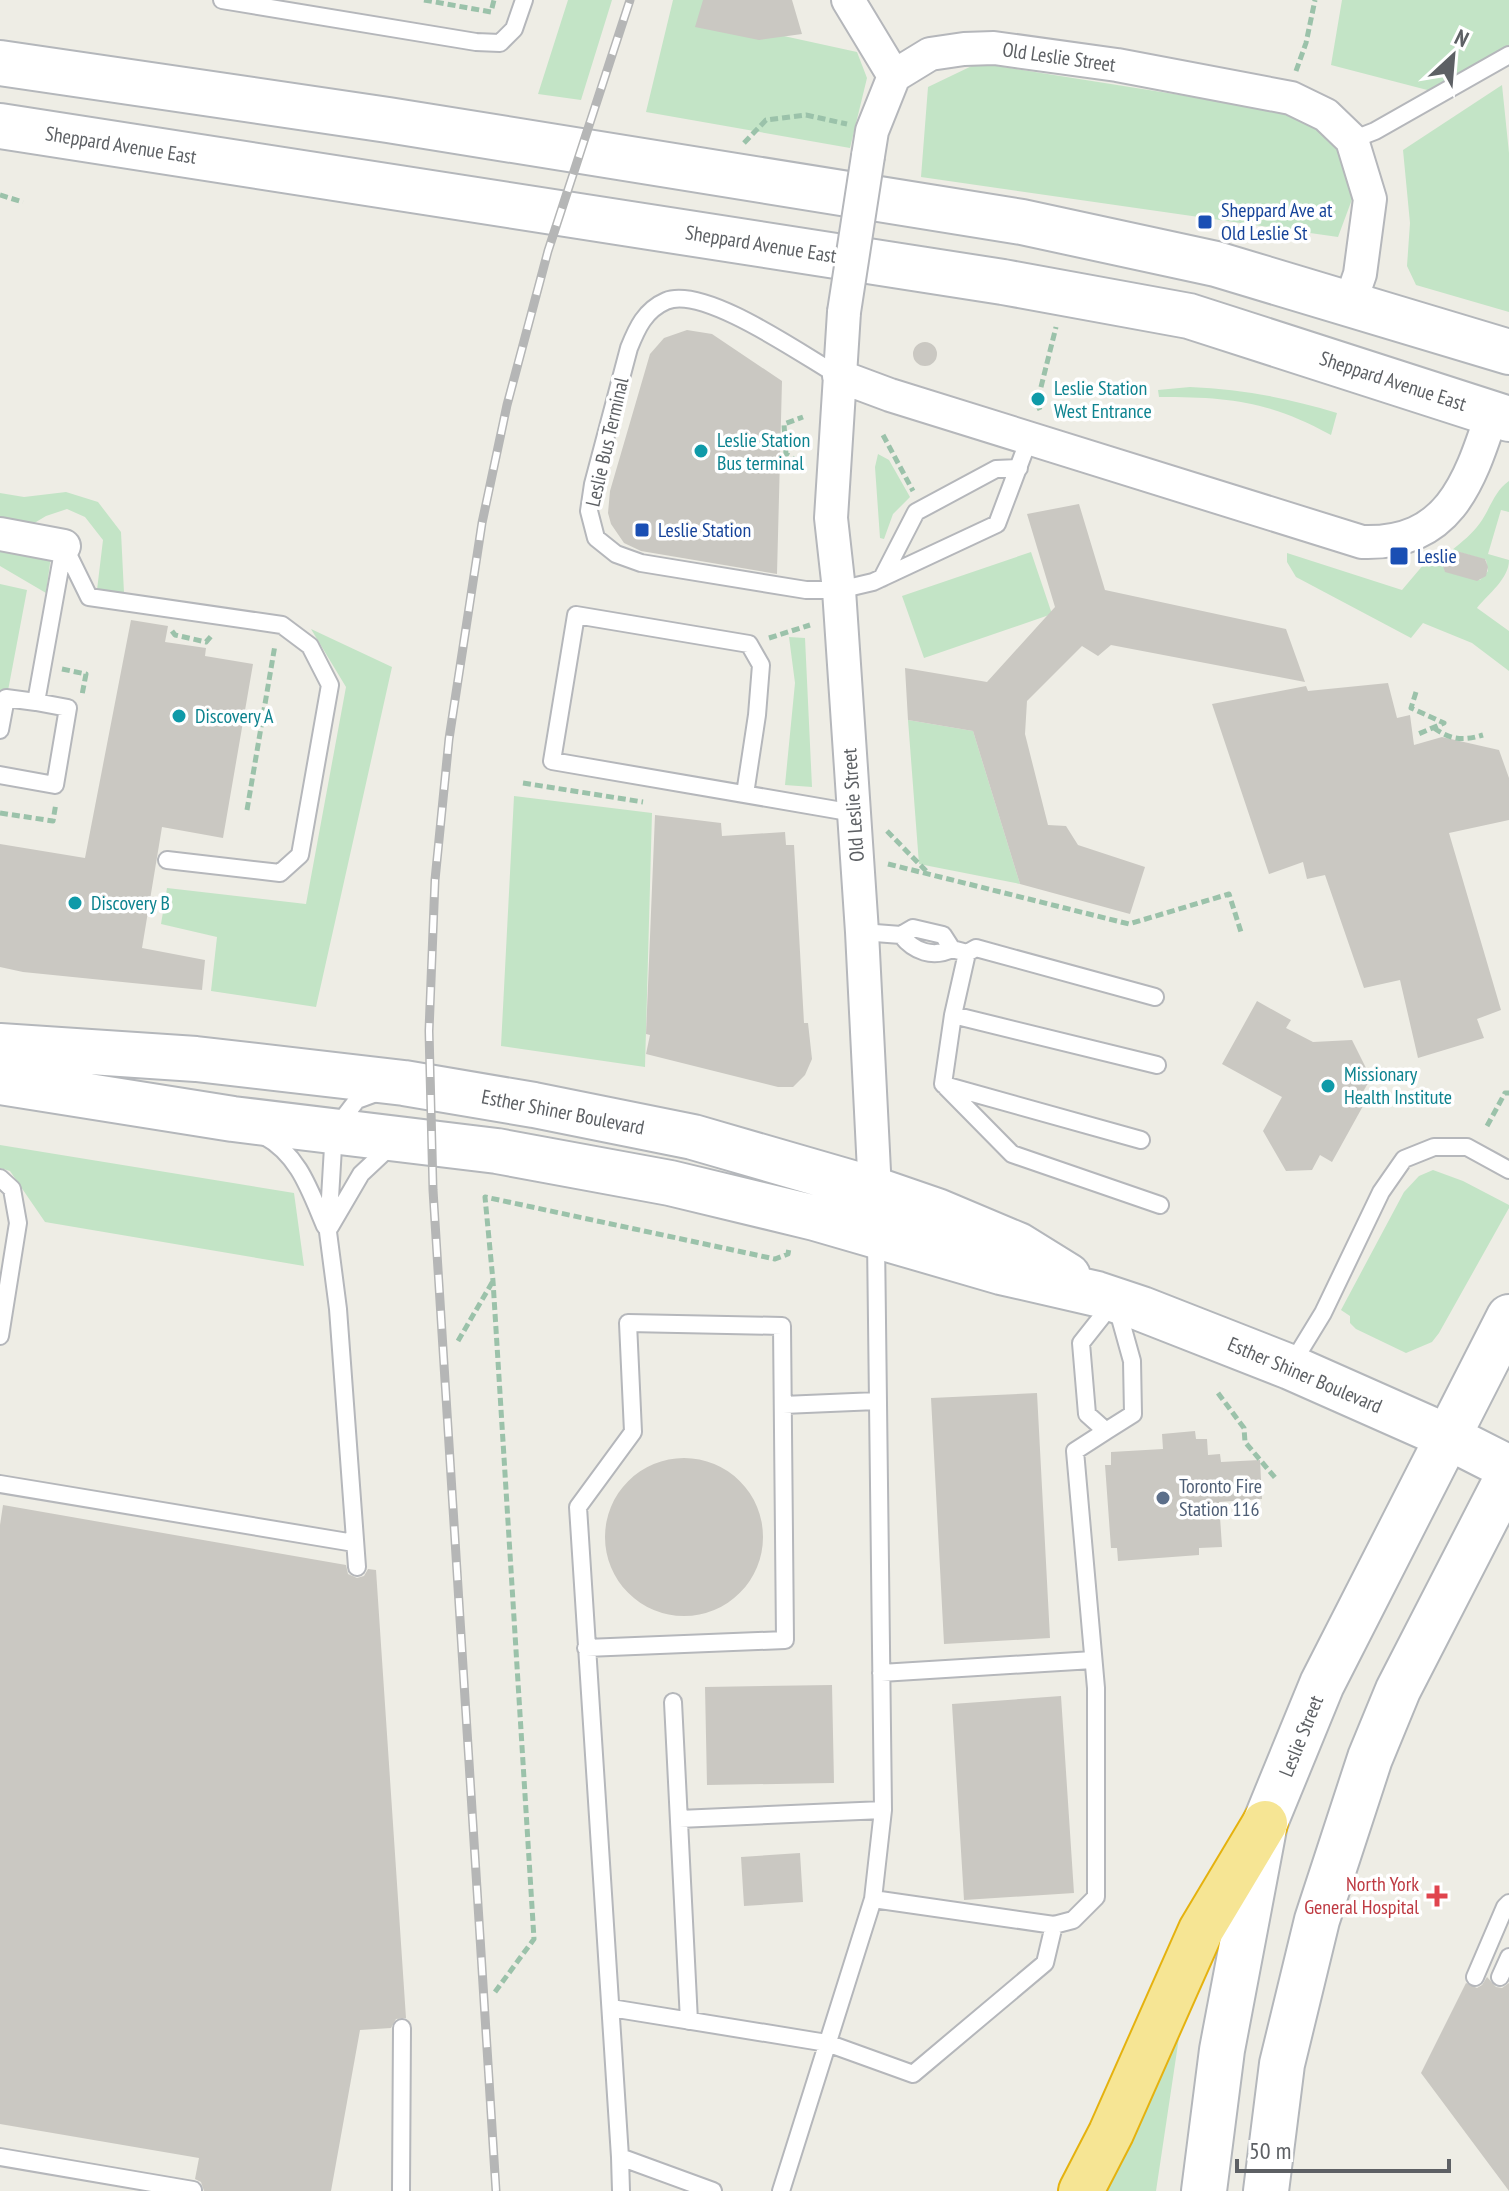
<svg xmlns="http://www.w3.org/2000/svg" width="1509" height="2191" font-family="'PT Sans Narrow',sans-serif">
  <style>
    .green { fill: #c3e4c6 }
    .building { fill: #cac8c2 }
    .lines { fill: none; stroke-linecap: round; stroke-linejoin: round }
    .lane-casing { stroke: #b5b7bb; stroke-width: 20 }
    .street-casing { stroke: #b5b7bb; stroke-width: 36 }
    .secondary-casing { stroke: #b4b7bb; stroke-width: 48 }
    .highway-casing { stroke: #e5b20f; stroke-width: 48 }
    .path { stroke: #9bc2aa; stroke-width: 5; stroke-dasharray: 8 4; stroke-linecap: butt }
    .lane { stroke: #fff; stroke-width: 16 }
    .street { stroke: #fff; stroke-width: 32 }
    .secondary { stroke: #fff; stroke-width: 44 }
    .highway { stroke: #f6e594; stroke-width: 44 }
    .rail-casing { stroke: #b5b6b6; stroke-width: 9 }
    .rail { stroke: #fff; stroke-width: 6; stroke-dasharray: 18; stroke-linecap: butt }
    .street-bridge-casing { stroke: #b5b7bb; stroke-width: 36; stroke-linecap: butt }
    .street-bridge { stroke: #fff; stroke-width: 32 }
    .transit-dot { fill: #1a4fb4; stroke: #fff; stroke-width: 3 }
    .culture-dot { fill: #0f9aa8; stroke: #fff; stroke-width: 3 }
    .service-dot { fill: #5c6f8a; stroke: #fff; stroke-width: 3 }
    .health-dot { fill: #e0444e; stroke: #fff; stroke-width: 3 }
    .labels { text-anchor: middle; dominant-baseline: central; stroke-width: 7; stroke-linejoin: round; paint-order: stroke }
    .street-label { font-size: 20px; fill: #5d6064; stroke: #fff }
    .transit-label { font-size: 20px; fill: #164399; stroke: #fff; text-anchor: start }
    .culture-label { font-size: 20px; fill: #0d838f; stroke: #fff; text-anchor: start }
    .service-label { font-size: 20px; fill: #4e5e75; stroke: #fff; text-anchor: start }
    .health-label { font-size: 20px; fill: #be3a42; stroke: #fff; text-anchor: end }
  </style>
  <rect width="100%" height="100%" fill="#eeede5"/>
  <path class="green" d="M 568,0 L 612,0 L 581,100 L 538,94 Z
    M 673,0 L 712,0 L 706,19 L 857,52 L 867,78 L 850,148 L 646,112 Z
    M 1342,0 L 1509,0 L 1509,58 L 1435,92 L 1331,65 Z
    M 978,63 L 1288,112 L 1334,140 L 1354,194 L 1338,237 L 921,177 L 928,87 Z
    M 1502,85 L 1509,153 L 1509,312 L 1416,285 L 1407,266 L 1410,223 L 1403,150 Z
    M 1190,387 C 1241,389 1288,398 1337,413 L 1331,435 C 1269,401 1229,397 1159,397 L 1158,390 Z
    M 878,454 L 889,460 L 910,497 L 893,514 L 884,539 L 880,538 L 875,467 Z
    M 1509,481 L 1509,512 L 1501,510 L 1488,554 L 1509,560 C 1509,579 1488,594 1477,608 L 1509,631 L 1509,671 L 1472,643 L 1423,623 L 1411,638 L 1296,577 L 1287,562 L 1287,553 L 1402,590 L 1424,564 L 1445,555 L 1442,563 L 1445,571 L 1480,580 L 1488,571 L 1486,560 L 1452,550 C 1462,542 1472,534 1480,523 C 1490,509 1495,490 1509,481 Z
    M 66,492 L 98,502 L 121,532 L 124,593 L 97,590 L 103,540 L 85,517 L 67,509 L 46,516 L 26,528 L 0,524 L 0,493 L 24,497 Z
    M 0,546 L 51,556 L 46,593 L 0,566 Z
    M 1031,552 L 1052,614 L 924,658 L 902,596 Z
    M 0,584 L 27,590 L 0,733 Z
    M 311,629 L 392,667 L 316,1007 L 211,991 L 217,937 L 161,924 L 167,888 L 306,904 L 346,687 Z
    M 789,637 L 805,638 L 812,787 L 785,785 L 795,683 Z
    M 908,720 L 973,731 L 1020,884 L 919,864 Z
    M 514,796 L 652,813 L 645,1067 L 501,1046 Z
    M 0,1145 L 294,1193 L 304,1266 L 45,1222 L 10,1171 L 0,1168 Z
    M 1433,1170 L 1463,1181 L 1509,1205 L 1509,1208 L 1439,1333 L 1432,1342 L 1406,1353 L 1356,1329 L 1350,1323 L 1350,1316 L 1341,1310 L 1404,1192 L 1419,1176 Z
    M 1184,2004 L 1156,2191 L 1106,2191 Z"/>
  <path class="building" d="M 703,0 L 792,0 L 802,34 L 759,40 L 695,27 Z
    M 687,330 L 712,334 L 782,381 L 777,574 L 641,551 L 624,543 L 611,524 L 608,513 L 610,491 L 650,354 L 664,338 Z
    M913 354a12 12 0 1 1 24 0a12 12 0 1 1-24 0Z
    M 1079,504 L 1105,590 L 1286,629 L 1305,682 L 1111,645 L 1098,656 L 1082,646 L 1027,701 L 1025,734 L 1048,825 L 1066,826 L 1078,845 L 1145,867 L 1130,914 L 1020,884 L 973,731 L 908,720 L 905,668 L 987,682 L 1055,607 L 1027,514 Z
    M 1453,550 L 1485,559 L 1488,567 L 1486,576 L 1477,581 L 1445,572 L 1441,561 L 1445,554 Z
    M 131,620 L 168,626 L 165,642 L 206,648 L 205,656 L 253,664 L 223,838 L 162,827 L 142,948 L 205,960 L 202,990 L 23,972 L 0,967 L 0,844 L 85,858 Z
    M 1388,683 L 1397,718 L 1410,715 L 1414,745 L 1442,737 L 1499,750 L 1509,778 L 1509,820 L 1449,833 L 1501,1010 L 1477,1019 L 1484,1038 L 1418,1058 L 1400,980 L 1364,988 L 1325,875 L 1307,879 L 1303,862 L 1269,874 L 1212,704 L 1306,686 L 1308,691 Z
    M 655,815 L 721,823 L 722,836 L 785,832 L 786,845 L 794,845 L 804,1023 L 808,1023 L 812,1059 L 805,1075 L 793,1087 L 778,1087 L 646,1054 L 650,1035 L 646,1034 Z
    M 1257,1001 L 1291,1020 L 1286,1028 L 1313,1042 L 1352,1040 L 1371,1078 L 1357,1102 L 1363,1106 L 1332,1162 L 1320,1155 L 1312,1170 L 1286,1171 L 1263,1131 L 1282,1097 L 1222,1064 Z
    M 1037,1393 L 1050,1638 L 944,1644 L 931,1398 Z
    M 1195,1431 L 1196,1439 L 1207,1439 L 1208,1455 L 1220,1454 L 1221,1462 L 1260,1460 L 1262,1499 L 1219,1502 L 1222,1547 L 1199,1548 L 1199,1555 L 1118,1561 L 1117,1548 L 1111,1548 L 1105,1465 L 1111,1465 L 1111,1452 L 1163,1449 L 1162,1434 Z
    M605 1537a79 79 0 1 1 158 0a79 79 0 1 1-158 0Z
    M 3,1505 L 346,1565 L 348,1574 L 357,1578 L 364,1576 L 368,1569 L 376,1570 L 406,2018 L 396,2019 L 391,2028 L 360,2030 L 331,2191 L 204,2191 L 201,2182 L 195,2179 L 199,2158 L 0,2124 L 0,1525 Z
    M 832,1685 L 834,1783 L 707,1785 L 705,1687 Z
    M 1061,1696 L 1074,1893 L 964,1900 L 952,1704 Z
    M 800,1853 L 803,1902 L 744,1906 L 741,1857 Z
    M 1487,1977 L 1496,1987 L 1502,1988 L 1509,1983 L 1509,2191 L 1421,2073 L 1466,1983 L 1477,1988 L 1482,1985 Z"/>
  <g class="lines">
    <defs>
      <path id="lane" d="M 222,0 L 476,42 L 500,43 L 514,29 L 524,0
        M 1352,140 L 1375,131 L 1509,55
        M 839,376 C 804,356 704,285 666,301 C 645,310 637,328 629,348 L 593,484 L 589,511 L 596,538 L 616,554 L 641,563 L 806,590 L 839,590 L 873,582 L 997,524 L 1029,439
        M 64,546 L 89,597 L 282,625 L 310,646 L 330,685 L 300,855 L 280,873 L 167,860
        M 882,578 L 916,512 L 996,469 L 1019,468
        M 0,730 L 6,698 L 36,702 L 64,546
        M 0,775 L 55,785 L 68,708 L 36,702
        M 745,794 L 757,715 L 761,665 L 749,644 L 576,615 L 552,761 L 854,813
        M 862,932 L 901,935 L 913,928 L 943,935 L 952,949 L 967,953 L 976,948 L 1155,997
        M 901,935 C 914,952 933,958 952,949
        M 967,953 L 953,1015 L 943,1084 L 1012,1154 L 1160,1205
        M 953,1015 L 1157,1065
        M 944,1085 L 1141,1140
        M 264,1136 C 299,1155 310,1191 325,1226
        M 0,1178 L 12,1189 L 18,1223 L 0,1336
        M 330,1227 L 361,1174 L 393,1144
        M 876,1240 L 883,1810 L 873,1899 L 1054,1925 L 1073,1920 L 1096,1897 L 1096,1688 L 1075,1451 L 1106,1431
        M 1115,1300 L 1132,1361 L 1133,1414 L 1106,1431 L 1087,1414 L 1081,1343 Z
        M 1290,1367 L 1323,1313 L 1381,1192 L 1404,1159 L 1434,1147 L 1467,1147 L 1509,1170
        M 783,1405 L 877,1401
        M 0,1484 L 354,1543
        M 357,1567 L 338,1309 L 328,1232 L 334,1130 L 357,1100 L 376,1093
        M 586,1648 L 785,1640 L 782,1326 L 628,1323 L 633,1432 L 578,1507 L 620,2157
        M 881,1673 L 1093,1660
        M 673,1702 L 689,2021
        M 679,1819 L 883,1810
        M 1475,1977 L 1505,1907 L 1509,1903
        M 1500,1977 L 1509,1957
        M 611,2008 L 827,2043 L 913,2074 L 1045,1963 L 1054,1925
        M 0,2157 L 193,2190
        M 401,2191 L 402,2028
        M 621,2191 L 620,2157 L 713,2191
        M 781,2191 L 873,1899"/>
      <path id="street" d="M 848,0 L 894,76
        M 868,156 L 872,131 L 894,76 L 930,54 L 964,49 L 994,48 L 1117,65 L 1291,98 L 1326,115 L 1352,140 L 1370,199 L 1360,274 L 1350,303
        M 844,312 L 831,518 L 839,590 L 862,932 L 876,1211
        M 839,376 L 890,395 L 1362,542 C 1449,545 1469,483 1492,414
        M 0,534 L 64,546"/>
      <path id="secondary" d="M 0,63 L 388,120 L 1022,222 L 1216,264 L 1509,352
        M 0,126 L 1003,282 L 1189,316 L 1509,419
        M 0,1046 L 196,1059 L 404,1083 L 534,1105 L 693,1137 L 876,1190 L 937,1211 L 1018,1245 L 1068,1276
        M 0,1082 L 233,1119 L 497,1151 L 670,1183 L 815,1218 L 1001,1272 L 1097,1294 L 1142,1309 L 1290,1367 L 1448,1437 L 1509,1468
        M 1204,2191 L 1222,2050 L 1265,1823 L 1322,1684 L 1509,1317
        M 1266,2191 L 1282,2064 L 1317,1920 L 1370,1758 L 1398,1690 L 1509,1474"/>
      <path id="highway" d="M 1081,2191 L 1111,2133 L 1201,1930 L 1265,1823"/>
    </defs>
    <use href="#lane" class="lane-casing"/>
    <use href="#street" class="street-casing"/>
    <use href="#secondary" class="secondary-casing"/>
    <use href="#highway" class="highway-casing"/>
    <path class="path" d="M 424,0 L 491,12 L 494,0
      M 1296,71 L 1306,43 L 1315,0
      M 744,143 L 766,120 L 806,115 L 847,124
      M 0,195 L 23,202
      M 1040,410 L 1037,403 L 1056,327
      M 883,435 L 913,491
      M 799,462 L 786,454 L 784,424 L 803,417
      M 172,631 L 175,635 L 206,642 L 212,635
      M 769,638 L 810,625
      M 62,669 L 86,674 L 82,695
      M 1416,692 L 1411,708 L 1444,723 L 1416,735
      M 1434,728 C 1451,740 1463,741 1483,735
      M 523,783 L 643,802
      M 247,810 L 275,645
      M 0,813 L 53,821 L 56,803
      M 887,831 L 928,873
      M 888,864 L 1129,924 L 1229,894 L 1241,932
      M 1487,1126 L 1505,1093 L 1509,1093
      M 458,1341 L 493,1281
      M 1218,1393 L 1244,1428 L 1245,1442 L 1277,1480
      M 495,1992 L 534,1939 L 493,1281 L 485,1197 L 775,1259 L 788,1254 L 789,1248"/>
    <use href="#lane" class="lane"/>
    <use href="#street" class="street"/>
    <use href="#secondary" class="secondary"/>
    <use href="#highway" class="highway"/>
    <defs>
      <path id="rail" d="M 496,2191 L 433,1190 L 429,1031 L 435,880 L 449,739 L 482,523 L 507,405 L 548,251 L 630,0"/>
    </defs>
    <use href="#rail" class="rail-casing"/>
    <use href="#rail" class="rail"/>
    <defs>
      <path id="street-bridge" d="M 844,312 L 868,156"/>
    </defs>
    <use href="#street-bridge" class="street-bridge-casing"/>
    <use href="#street-bridge" class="street-bridge"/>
  </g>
  <g class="transit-dot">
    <rect x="1197" y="214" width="16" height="16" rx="4"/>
    <rect x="634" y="522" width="16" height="16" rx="4"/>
    <rect x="1389" y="546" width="20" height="20" rx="4"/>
  </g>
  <g class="culture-dot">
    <circle cx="1038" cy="399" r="8"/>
    <circle cx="701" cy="451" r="8"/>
    <circle cx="179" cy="716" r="8"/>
    <circle cx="75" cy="903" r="8"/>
    <circle cx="1328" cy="1086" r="8"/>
  </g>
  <circle class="service-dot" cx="1163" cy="1498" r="8"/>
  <path class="health-dot" d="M1433 1884h8v8h8v8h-8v8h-8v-8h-8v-8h8z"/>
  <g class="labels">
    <g class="street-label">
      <text transform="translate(1059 57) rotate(8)">Old Leslie Street</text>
      <text transform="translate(121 145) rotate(9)">Sheppard Avenue East</text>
      <text transform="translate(761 244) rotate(9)">Sheppard Avenue East</text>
      <text transform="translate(1393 381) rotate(18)">Sheppard Avenue East</text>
      <text transform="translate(607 442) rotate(-77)">Leslie Bus Terminal</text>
      <text transform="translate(853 805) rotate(-94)">Old Leslie Street</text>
      <text transform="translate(563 1112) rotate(11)">Esther Shiner Boulevard</text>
      <text transform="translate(1305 1375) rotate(23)">Esther Shiner Boulevard</text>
      <text transform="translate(1301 1736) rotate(-68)">Leslie Street</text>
    </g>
    <g class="transit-label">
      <text x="1221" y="210">Sheppard Ave at<tspan x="1221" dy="23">Old Leslie St</tspan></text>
      <text x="658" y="530">Leslie Station</text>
      <text x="1417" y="556">Leslie</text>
    </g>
    <g class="culture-label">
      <text x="1054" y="388">Leslie Station<tspan x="1054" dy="23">West Entrance</tspan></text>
      <text x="717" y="440">Leslie Station<tspan x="717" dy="23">Bus terminal</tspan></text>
      <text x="195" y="716">Discovery A</text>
      <text x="91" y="903">Discovery B</text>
      <text x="1344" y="1074">Missionary<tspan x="1344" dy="23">Health Institute</tspan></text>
    </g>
    <g class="service-label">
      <text x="1179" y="1486">Toronto Fire<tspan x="1179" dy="23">Station 116</tspan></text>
    </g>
    <g class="health-label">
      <text x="1419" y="1884">North York<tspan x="1419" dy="23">General Hospital</tspan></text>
    </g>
  </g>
  <g transform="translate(1453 56) rotate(26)" stroke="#ffffff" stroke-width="6" paint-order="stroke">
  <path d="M0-6L14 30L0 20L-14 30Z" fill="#5d6064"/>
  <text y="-12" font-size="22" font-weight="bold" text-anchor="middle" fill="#5d6064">N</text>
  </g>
  <path d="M1237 2159v12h212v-12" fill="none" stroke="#5d6064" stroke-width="4"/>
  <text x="1249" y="2159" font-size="24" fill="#5d6064" stroke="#ffffff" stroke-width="6" paint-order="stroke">50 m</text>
</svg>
